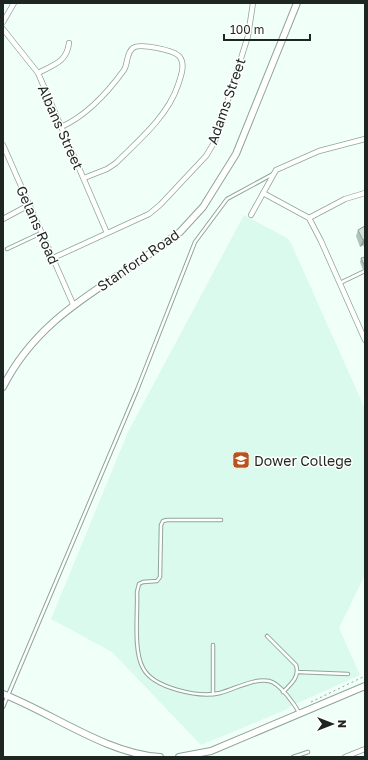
<svg xmlns="http://www.w3.org/2000/svg" width="368" height="760" font-family="'Golos Text',sans-serif">
  <style>
    .built { fill: #d9faec }
    .lines { fill: none; stroke-linecap: round; stroke-linejoin: round }
    .lane-casing { stroke: #8fa59c; stroke-width: 4.5 }
    .street-casing { stroke: #8fa59c; stroke-width: 6 }
    .secondary-casing { stroke: #8fa59c; stroke-width: 8 }
    .path { stroke: #98a49f; stroke-width: 1; stroke-dasharray: 2 3; stroke-linecap: butt }
    .lane { stroke: #fff; stroke-width: 2.5 }
    .street { stroke: #fff; stroke-width: 4.5 }
    .secondary { stroke: #fff; stroke-width: 6 }
    .wall { fill: #afc4bb }
    .shaded-wall { fill: #8fa099 }
    .building { fill: #cce4da; stroke: #8fa099 }
    .labels { text-anchor: middle; dominant-baseline: central; stroke-width: 3; stroke-linejoin: round; paint-order: stroke }
    .street-label { font-size: 14px; fill: #1d2622; stroke: #fff }
    .poi-label { font-size: 14px; fill: #1d2622; stroke: #fff; text-anchor: start }
  </style>
  <rect width="100%" height="100%" fill="#f1fff9"/>
  <path class="built" d="M 244,215 L 287,238 L 291,243 L 365,409 L 365,575 L 339,628 L 360,675 L 289,707 L 288,709 L 201,745 L 112,652 L 51,619 L 128,432 Z"/>
  <g class="lines">
    <defs>
      <path id="lane" d="M 7,249 L 41,233
        M 340,283 L 365,271
        M 221,520 L 167,520 L 163,521 L 161,525 L 160,577 L 157,581 L 143,582 L 139,584 L 137,592 C 138,613 133,650 143,668 C 153,688 199,698 220,693 C 235,689 254,678 269,681 C 280,683 295,705 300,714
        M 267,636 L 296,665 C 300,677 291,684 283,692
        M 298,672 L 348,674
        M 213,694 L 213,645
        M 3,707 L 137,390 L 195,242 L 227,199 L 273,174
        M 293,757 L 308,752"/>
      <path id="street" d="M 3,22 L 14,3
        M 3,29 L 38,73 L 107,233
        M 38,73 C 53,65 67,62 69,43
        M 61,127 C 86,116 108,92 124,70 C 128,64 126,53 133,48 C 140,43 173,50 179,56 C 186,64 181,76 178,85 C 168,116 138,141 116,163 L 107,169 L 84,178
        M 3,145 L 73,304
        M 263,193 L 309,218 L 321,241 L 365,340
        M 251,215 L 276,170 L 319,151 L 365,139
        M 309,218 L 345,199 L 365,193
        M 3,219 L 29,205
        M 53,258 L 149,214 L 160,205 L 206,156 L 215,141 L 248,36 L 253,3
        M 345,757 L 365,749"/>
      <path id="secondary" d="M 3,387 C 39,315 104,288 165,243 L 180,232 L 203,207 L 236,154 L 297,3
        M 3,694 C 52,713 107,754 160,757
        M 179,757 L 211,751 L 365,686"/>
    </defs>
    <use href="#lane" class="lane-casing"/>
    <use href="#street" class="street-casing"/>
    <use href="#secondary" class="secondary-casing"/>
    <path class="path" d="M 311,702 L 365,676"/>
    <use href="#lane" class="lane"/>
    <use href="#street" class="street"/>
    <use href="#secondary" class="secondary"/>
  </g>
  <path class="wall" d="M 365,223 L 365,247 L 364,247 L 363,245 L 360,247 L 356,236 L 358,230 L 364,226 Z
    M 365,257 L 365,269 L 363,270 L 360,262 L 361,258 Z"/>
  <path class="shaded-wall" d="M 365,239 L 363,245 L 360,247 L 363,240 Z"/>
  <path class="building" d="M 365,226 L 365,239 L 363,240 L 358,230 Z
    M 365,257 L 365,267 L 361,258 Z"/>
  <defs>
    <symbol id="university-square" viewBox="-11 -11 22 22"><rect x="-9" y="-9" width="18" height="18" rx="4" fill="#b7531f" stroke="#fff"/><path d="M0-5L7-2L0 1L-7-2ZM-4 1L0 2.5L4 1V4Q0 6-4 4Z" fill="#fff"/></symbol>
  </defs>
  <g fill-rule="evenodd">
    <use href="#university-square" x="231" y="450" width="20" height="20"/>
  </g>
  <g class="labels">
    <g class="street-label">
      <text transform="translate(226 101) rotate(-71)">Adams Street</text>
      <text transform="translate(61 127) rotate(66)">Albans Street</text>
      <text transform="translate(38 225) rotate(66)">Gelans Road</text>
      <text transform="translate(138 260) rotate(-35)">Stanford Road</text>
    </g>
    <g class="poi-label">
      <text x="254" y="460">Dower College</text>
    </g>
  </g>
  <rect width="368" height="760" fill="none" stroke="#1d2622" stroke-width="8"/>
  <g transform="translate(332 724) rotate(90)" stroke="#ffffff" stroke-width="3" paint-order="stroke">
  <path d="M0-3L7 15L0 10L-7 15Z" fill="#1d2622"/>
  <text y="-6" font-size="11" font-weight="bold" text-anchor="middle" fill="#1d2622">N</text>
  </g>
  <path d="M224 34v6h86v-6" fill="none" stroke="#1d2622" stroke-width="2"/>
  <text x="230" y="34" font-size="12" fill="#1d2622" stroke="#ffffff" stroke-width="3" paint-order="stroke">100 m</text>
</svg>
